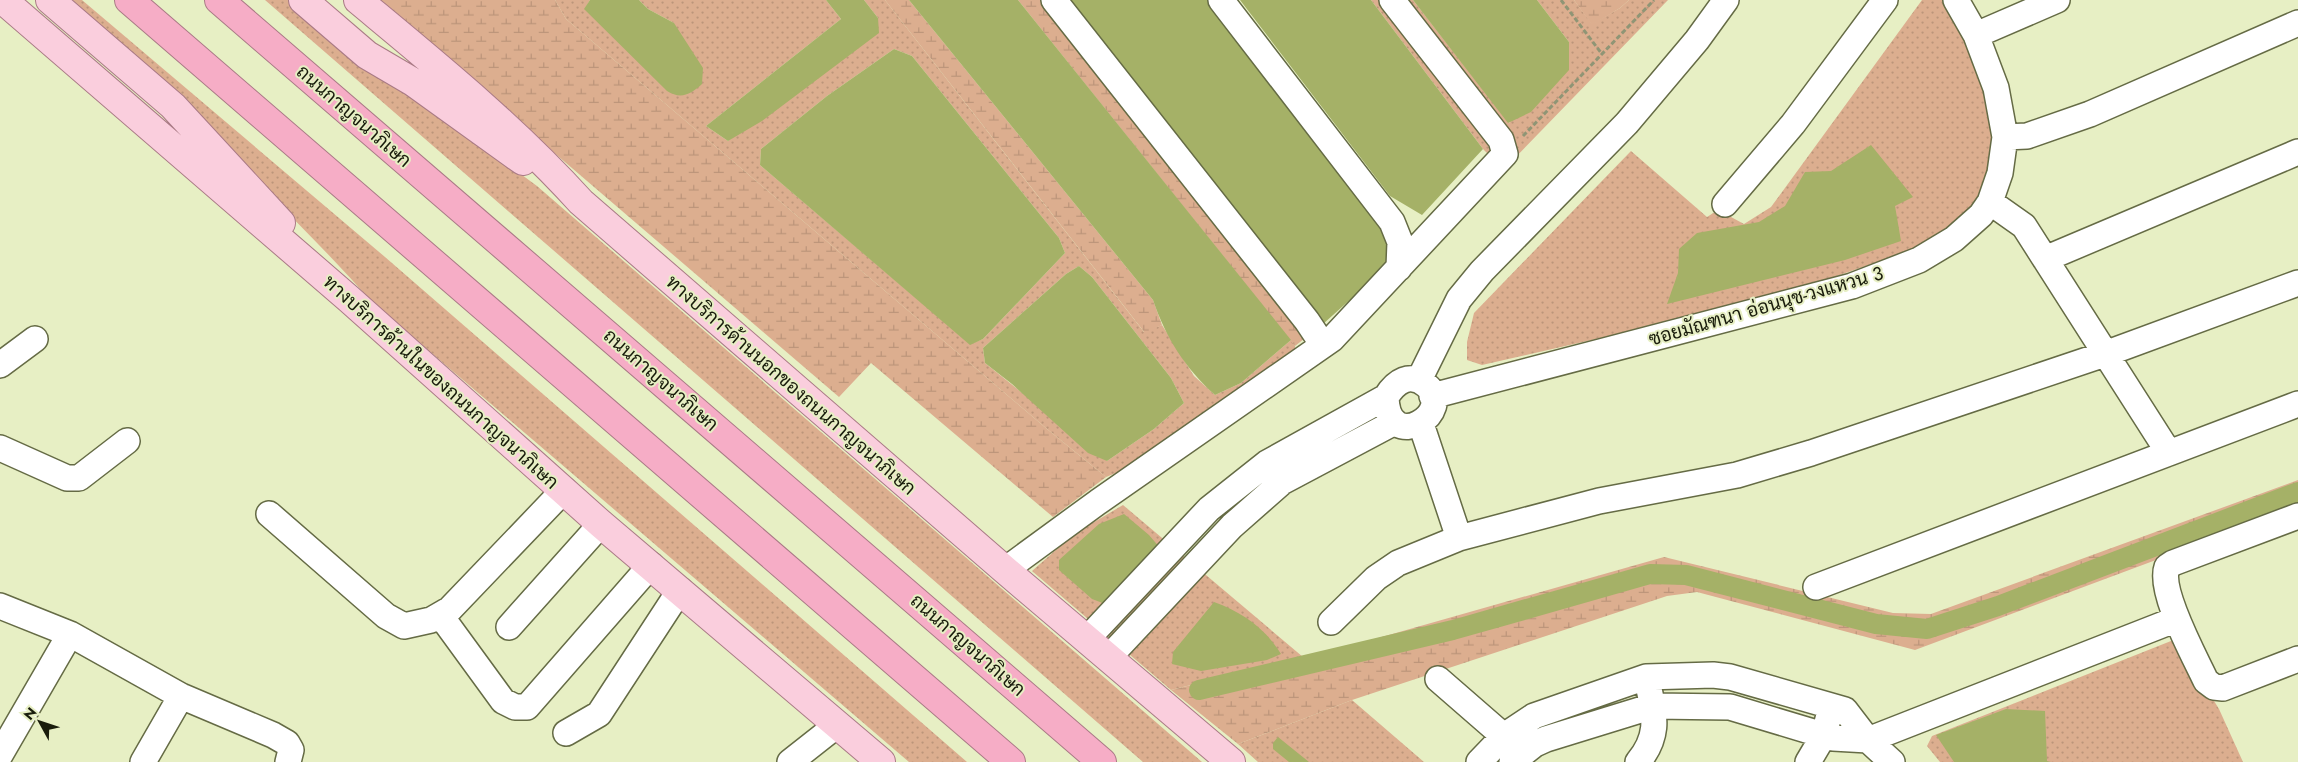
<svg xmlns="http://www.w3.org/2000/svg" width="2298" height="762" font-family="Jost,Sarabun,sans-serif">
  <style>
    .grass { fill: url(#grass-dots); fill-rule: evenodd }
    .wetland { fill: url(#wetland-marsh) }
    .water { fill: #a5b167 }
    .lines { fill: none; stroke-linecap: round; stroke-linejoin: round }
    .canal { stroke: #a5b167; stroke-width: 20 }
    .minor-casing { stroke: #656b45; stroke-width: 28 }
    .major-casing { stroke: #a97a85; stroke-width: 30 }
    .highway-casing { stroke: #a97a85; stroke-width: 30 }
    .path { stroke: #8f9575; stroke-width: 3; stroke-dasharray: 5 2.5; stroke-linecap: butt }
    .minor { stroke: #fff; stroke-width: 25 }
    .major { stroke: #facedd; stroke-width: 28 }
    .highway { stroke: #f6adc6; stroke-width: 28 }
    .labels { text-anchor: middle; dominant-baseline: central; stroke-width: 4; stroke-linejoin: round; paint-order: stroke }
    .street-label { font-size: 19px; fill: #191c0c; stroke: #e7efc4 }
  </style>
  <defs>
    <pattern id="grass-dots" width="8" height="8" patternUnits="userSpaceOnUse" patternTransform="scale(1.25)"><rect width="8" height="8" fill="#dcae8f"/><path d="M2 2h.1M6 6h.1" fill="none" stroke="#bc957a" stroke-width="1.8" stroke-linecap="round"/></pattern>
    <pattern id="wetland-marsh" width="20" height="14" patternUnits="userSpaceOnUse" patternTransform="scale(1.25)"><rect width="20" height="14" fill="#dcae8f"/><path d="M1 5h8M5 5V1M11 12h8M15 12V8" fill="none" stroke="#bc957a"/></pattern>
  </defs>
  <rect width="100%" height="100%" fill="#e7efc4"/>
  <path class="grass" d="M 59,0 L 82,0 L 385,257 L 967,762 L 909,762 L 372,302 C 275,193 166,98 59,0 Z
    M 265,0 L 292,0 L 404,89 L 537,186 L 1202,762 L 1143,762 Z
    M 555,0 L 590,0 L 585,9 L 674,23 L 648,9 L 639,0 L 826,0 L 841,19 L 706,126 L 728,141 L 878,18 L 864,0 L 885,0 L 1144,332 L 1162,325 L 1194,376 L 1215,395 L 1241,383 L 1291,340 L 1295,346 L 1295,356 L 1136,465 L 1106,477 L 1047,429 L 566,19 ZM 894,49 L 912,56 L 1059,238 L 1065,253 L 983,339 L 970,344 L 760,165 L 761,149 L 827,96 ZM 1079,266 L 1092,277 L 1171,378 L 1184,403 L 1154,429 L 1107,461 L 985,363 L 983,348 L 1066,274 Z
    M 1371,0 L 1413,0 L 1509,123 L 1569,42 L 1537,0 L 1574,0 L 1592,24 L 1620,8 L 1629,0 L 1668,0 L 1510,163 L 1489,155 L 1483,149 Z
    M 1922,0 L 1960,0 L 2014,127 L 1969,216 L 1915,249 L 1770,299 L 1482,365 L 1467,360 L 1467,342 L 1474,313 L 1631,151 L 1707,217 L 1718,210 L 1744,224 L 1771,207 Z
    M 1123,505 L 1303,657 L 1171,690 L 1032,571 L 1074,534 Z
    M 2176,639 L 2219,709 L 2243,762 L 1940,762 L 1927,746 L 1932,736 Z
    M 1352,700 L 1424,762 L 1258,762 L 1238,744 Z"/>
  <path class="wetland" d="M 376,0 L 555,0 L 566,19 L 1047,429 L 1106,477 L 1053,517 L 871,363 L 839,397 Z
    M 885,0 L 909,0 L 1153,300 L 1162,325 L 1145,333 Z
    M 1018,0 L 1067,0 L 1323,324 L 1295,346 Z
    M 1574,0 L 1629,0 L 1620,8 L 1592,25 Z
    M 2298,480 L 2298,507 L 1915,650 L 1697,592 L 1667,596 L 1352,700 L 1238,744 L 1171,690 L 1350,646 L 1664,557 L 1893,613 L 1931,614 Z"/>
  <path class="water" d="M 590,0 L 639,0 L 648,9 L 674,23 L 703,68 L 702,84 C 691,94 681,100 667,91 L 584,9 Z
    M 826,0 L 864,0 L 878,18 L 879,33 L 762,121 L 728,141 L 706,126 L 841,19 Z
    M 909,0 L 1018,0 L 1291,340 L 1241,383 L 1215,395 C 1185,368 1166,338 1153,300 Z
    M 1067,0 L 1210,0 L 1393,244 L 1391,263 L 1323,324 Z
    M 1240,0 L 1371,0 L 1483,149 L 1422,215 L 1390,196 Z
    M 1413,0 L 1537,0 L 1569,42 L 1569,70 L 1531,112 L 1508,123 Z
    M 894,49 L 912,56 L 1059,238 L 1065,253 L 983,339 L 970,345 L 760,165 L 761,149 L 827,96 Z
    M 1871,145 L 1913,197 L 1895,206 L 1901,241 L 1845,260 L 1667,304 L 1678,273 L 1679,249 L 1697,233 L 1759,222 L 1785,206 L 1805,172 L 1831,171 Z
    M 1079,266 L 1092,277 L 1171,378 L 1184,403 L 1154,429 L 1107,461 L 1088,453 L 1012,384 L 985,363 L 983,348 L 1066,274 Z
    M 1124,514 L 1149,535 L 1161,549 L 1108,605 L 1092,599 L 1059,570 L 1059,560 L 1099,524 Z
    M 1214,602 C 1242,612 1265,628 1281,654 L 1267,660 L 1201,671 L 1172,664 L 1173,652 Z
    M 2006,709 L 2045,711 L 2047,761 L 2051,762 L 1954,762 L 1936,735 Z
    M 1278,737 L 1309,762 L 1289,762 L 1273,749 L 1273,743 Z"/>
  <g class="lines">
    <path class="canal" d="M 1199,690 L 1453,630 L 1650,574 L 1686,575 L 1876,624 L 1927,629 L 1998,606 L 2298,492"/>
    <defs>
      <path id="minor" d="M 1054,0 L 1307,321 L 1323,345
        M 1221,0 L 1392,222 L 1400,242 L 1399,268
        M 1976,35 L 2057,0
        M 2005,137 L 2027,136 L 2090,114 L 2298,23
        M 1990,202 L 2024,226 L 2169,453
        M 1725,204 L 1793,124 L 1885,0
        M 2045,259 L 2298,152
        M 0,365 L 35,339
        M 1419,380 L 1459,299 L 1482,271 L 1627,123 L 1697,40 L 1726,0
        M 1432,396 L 1852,286 L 1919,260 L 1954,239 L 1981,215 L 1990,202 L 2000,173 L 2005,137 L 1996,88 L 1976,35 L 1956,0
        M 1421,424 L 1459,538
        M 0,448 L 67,478 L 79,478 L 127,441
        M 269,514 L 386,616 L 404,626 L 431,620 L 450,609 L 564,490
        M 2298,516 L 2173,563 L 2167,567 C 2158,591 2195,657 2206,681 L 2214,687 L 2223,688 L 2298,659
        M 1005,570 L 1098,502 L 1332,339 L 1505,154 L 1501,140 L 1392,0
        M 1816,587 L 2298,404
        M 0,606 L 70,634 L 181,696 L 273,735 L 287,743 L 291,750 L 288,762
        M 441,616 L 503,701 L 515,707 L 527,707 L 651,565
        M 1331,622 L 1376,578 L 1398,563 L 1459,538 L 1599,501 L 1737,475 L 1811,453 L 2105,354 L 2298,283
        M 509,627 L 601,524
        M 1087,639 L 1209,509 L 1267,463 L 1386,397 C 1396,381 1410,372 1426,385 C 1458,411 1388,457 1386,397
        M 1109,657 L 1232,526 L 1282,482 L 1395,422
        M 1438,679 L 1515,746
        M 566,733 L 599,714 L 680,590
        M 0,755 L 70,634
        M 143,762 L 181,696
        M 790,762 L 837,725
        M 1479,762 L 1504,736 L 1534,716 L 1646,677 L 1713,675 L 1730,677 L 1845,710 L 1868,740 L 1892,762
        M 1512,762 L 1535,744 L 1546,739 L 1653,706 L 1730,707 L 1833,738 L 1868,740 L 2177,619
        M 1638,762 C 1658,738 1656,719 1649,689
        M 1808,762 L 1824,735 L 1828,719"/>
      <path id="major" d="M 3,0 L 349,299 L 601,524 L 881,762
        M 50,0 L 173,106 L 281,223
        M 303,0 L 367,55 L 413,82 L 523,161
        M 358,0 C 435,64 513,127 581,202 L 1005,570 L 1231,762"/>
      <path id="highway" d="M 129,0 L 1011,762
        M 219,0 L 1102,762"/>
    </defs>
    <use href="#minor" class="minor-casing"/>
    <use href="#major" class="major-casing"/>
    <use href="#highway" class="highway-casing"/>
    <path class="path" d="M 1561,0 L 1602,54
      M 1523,136 L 1654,0"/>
    <use href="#minor" class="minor"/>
    <use href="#major" class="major"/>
    <use href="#highway" class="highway"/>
  </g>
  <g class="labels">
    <g class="street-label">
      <text transform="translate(354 116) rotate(41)">ถนนกาญจนาภิเษก</text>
      <text transform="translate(1766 306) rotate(-16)">ซอยมัณฑนา อ่อนนุช-วงแหวน 3</text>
      <text transform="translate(661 380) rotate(41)">ถนนกาญจนาภิเษก</text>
      <text transform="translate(441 382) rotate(42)">ทางบริการด้านในของถนนกาญจนาภิเษก</text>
      <text transform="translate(791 385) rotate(41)">ทางบริการด้านนอกของถนนกาญจนาภิเษก</text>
      <text transform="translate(968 645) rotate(41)">ถนนกาญจนาภิเษก</text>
    </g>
  </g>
  <g transform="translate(40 722) rotate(310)" stroke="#e7efc4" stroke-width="4" paint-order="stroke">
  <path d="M0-4L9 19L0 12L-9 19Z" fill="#191c0c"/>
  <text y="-8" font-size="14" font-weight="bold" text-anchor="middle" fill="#191c0c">N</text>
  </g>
</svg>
